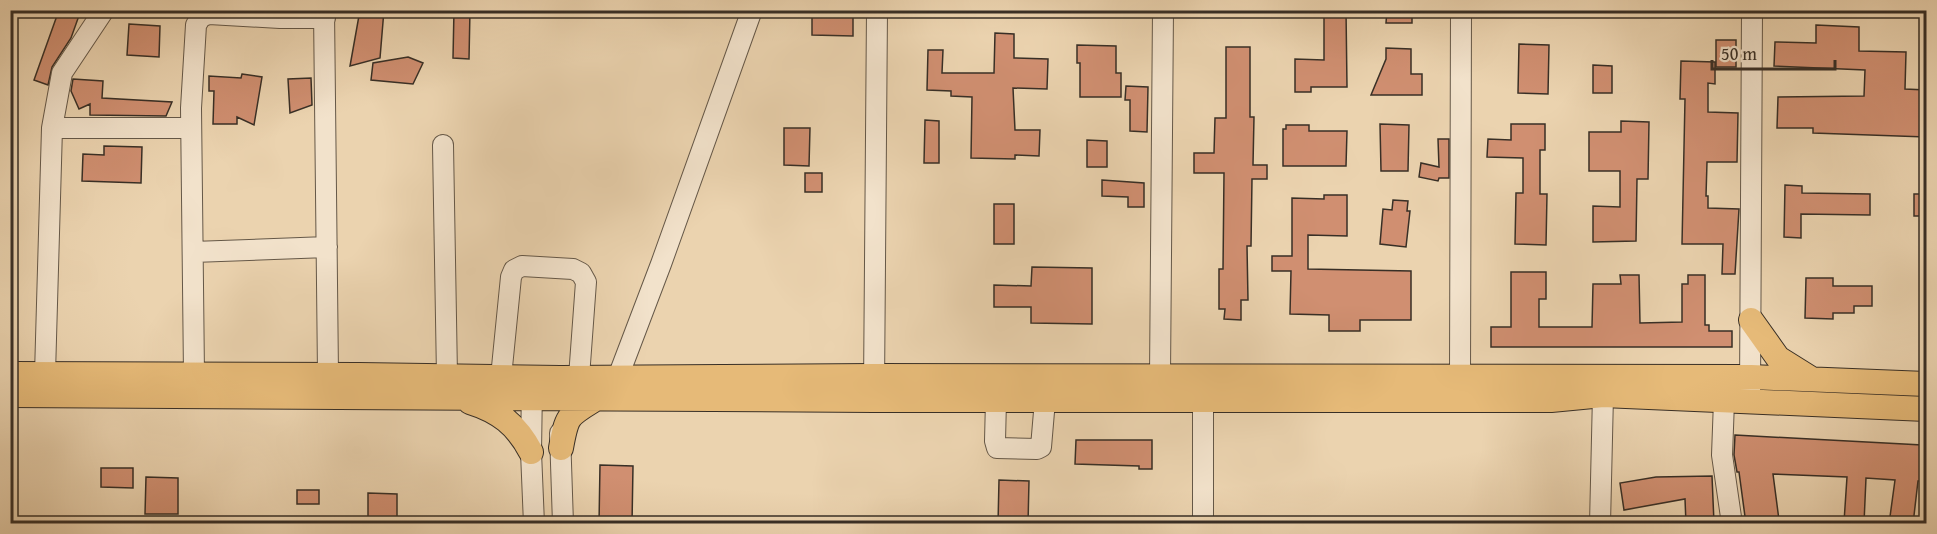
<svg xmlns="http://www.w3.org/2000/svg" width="1937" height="534" font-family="'Gentium Book Plus',serif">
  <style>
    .building { fill: #d08f71; stroke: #382f26; stroke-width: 1.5 }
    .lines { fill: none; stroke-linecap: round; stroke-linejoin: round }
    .minor-casing { stroke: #655848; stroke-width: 22 }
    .major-casing { stroke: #382f26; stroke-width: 26 }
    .minor { stroke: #f2e2cb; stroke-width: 20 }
    .major { stroke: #e6ba78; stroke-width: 24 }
  </style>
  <rect width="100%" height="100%" fill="#ebd3af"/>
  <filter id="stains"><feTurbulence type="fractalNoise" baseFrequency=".00333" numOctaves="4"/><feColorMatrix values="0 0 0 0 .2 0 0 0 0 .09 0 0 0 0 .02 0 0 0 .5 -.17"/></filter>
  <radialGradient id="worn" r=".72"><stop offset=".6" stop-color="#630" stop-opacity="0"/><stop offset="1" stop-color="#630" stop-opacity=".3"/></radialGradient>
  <path class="building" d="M 59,10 L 81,10 L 71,38 L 52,67 L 48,85 L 34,80 Z
    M 360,10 L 384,10 L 380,58 L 350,66 Z
    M 454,10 L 470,10 L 469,59 L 453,58 Z
    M 812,10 L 853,10 L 853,36 L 812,35 Z
    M 1324,10 L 1346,10 L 1347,87 L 1311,87 L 1311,92 L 1295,92 L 1295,59 L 1324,60 Z
    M 1387,10 L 1412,10 L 1412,23 L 1386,23 Z
    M 129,24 L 160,26 L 159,57 L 127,55 Z
    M 1816,25 L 1859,27 L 1859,51 L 1906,52 L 1905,89 L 1926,90 L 1926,137 L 1813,133 L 1813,128 L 1777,128 L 1778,97 L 1864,96 L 1865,70 L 1774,66 L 1775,42 L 1816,43 Z
    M 995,33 L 1014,34 L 1014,58 L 1048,59 L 1047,89 L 1013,88 L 1015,130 L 1040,130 L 1039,156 L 1015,155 L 1015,159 L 971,158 L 972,97 L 951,96 L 951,91 L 927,90 L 928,50 L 943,50 L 942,73 L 994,73 Z
    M 1716,40 L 1736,40 L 1736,67 L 1716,67 Z
    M 1519,44 L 1549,45 L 1548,94 L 1518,93 Z
    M 1077,45 L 1116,46 L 1116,73 L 1121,73 L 1121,97 L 1080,97 L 1080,63 L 1077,63 Z
    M 1226,47 L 1250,47 L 1250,117 L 1254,117 L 1253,165 L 1267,165 L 1267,179 L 1252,179 L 1251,246 L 1247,246 L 1248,300 L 1241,300 L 1241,320 L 1224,319 L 1225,309 L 1219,309 L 1219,269 L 1223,269 L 1224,173 L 1194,173 L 1194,153 L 1214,153 L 1215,118 L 1226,118 Z
    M 1386,48 L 1411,49 L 1411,74 L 1422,74 L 1422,95 L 1371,95 L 1386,59 Z
    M 408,57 L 423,63 L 413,84 L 371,80 L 373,63 Z
    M 1681,61 L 1715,62 L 1715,84 L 1708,83 L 1708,112 L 1738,113 L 1737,162 L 1707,162 L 1706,196 L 1708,196 L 1708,208 L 1739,209 L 1735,274 L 1722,274 L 1723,244 L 1682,244 L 1685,99 L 1680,99 Z
    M 1593,65 L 1612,66 L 1612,93 L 1593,93 Z
    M 242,74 L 262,77 L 254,125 L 237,117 L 237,124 L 213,124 L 214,91 L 209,91 L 209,76 L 241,78 Z
    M 311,78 L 312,105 L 290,113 L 288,79 Z
    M 73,79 L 103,81 L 102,98 L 172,102 L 166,116 L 90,115 L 90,104 L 79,109 L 71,91 Z
    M 1126,86 L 1148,87 L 1147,132 L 1130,131 L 1130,100 L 1125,100 Z
    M 925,120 L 939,121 L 939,163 L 924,163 Z
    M 1621,121 L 1649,122 L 1648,179 L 1637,179 L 1636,241 L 1593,242 L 1593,206 L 1620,207 L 1620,171 L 1589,171 L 1589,132 L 1621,132 Z
    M 1380,124 L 1409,125 L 1408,171 L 1381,171 Z
    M 1511,124 L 1545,124 L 1545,150 L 1540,150 L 1540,194 L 1547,194 L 1546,245 L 1515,244 L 1516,193 L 1523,193 L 1523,158 L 1487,157 L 1488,139 L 1511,140 Z
    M 1286,125 L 1309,125 L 1309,131 L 1347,131 L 1346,166 L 1283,166 L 1283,129 L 1286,129 Z
    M 784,128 L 810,128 L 809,166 L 784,165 Z
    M 1438,139 L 1449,139 L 1449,178 L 1439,178 L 1438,181 L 1419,177 L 1421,163 L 1439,167 Z
    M 1087,140 L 1107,141 L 1107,167 L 1087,167 Z
    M 104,146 L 142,147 L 141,183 L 82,181 L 83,154 L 104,155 Z
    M 805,173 L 822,173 L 822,192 L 805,192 Z
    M 1102,180 L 1144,183 L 1144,207 L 1128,207 L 1128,197 L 1102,196 Z
    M 1785,185 L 1802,186 L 1802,193 L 1870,194 L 1870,215 L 1801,214 L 1801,238 L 1784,237 Z
    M 1914,194 L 1926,194 L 1926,216 L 1914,216 Z
    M 1324,195 L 1347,195 L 1347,236 L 1308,235 L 1308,269 L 1411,271 L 1411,320 L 1360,320 L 1360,331 L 1329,331 L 1329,315 L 1290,314 L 1291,271 L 1272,271 L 1272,256 L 1292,256 L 1292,198 L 1324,199 Z
    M 1393,200 L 1408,201 L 1407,211 L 1410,211 L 1406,247 L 1380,244 L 1383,209 L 1392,210 Z
    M 994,204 L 1014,204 L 1014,244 L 994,244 Z
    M 1032,267 L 1092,268 L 1092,324 L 1031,323 L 1031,307 L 994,307 L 994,285 L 1031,286 Z
    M 1511,272 L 1546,272 L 1546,299 L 1539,299 L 1539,327 L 1592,327 L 1593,284 L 1621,284 L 1620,275 L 1639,275 L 1640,323 L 1682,322 L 1682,284 L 1688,284 L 1688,275 L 1705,275 L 1705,325 L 1709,325 L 1709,331 L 1732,331 L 1732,347 L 1491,347 L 1491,327 L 1511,327 Z
    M 1806,278 L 1833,278 L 1833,286 L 1872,286 L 1872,306 L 1854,306 L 1854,313 L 1833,313 L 1833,319 L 1805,318 Z
    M 1735,435 L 1922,445 L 1920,481 L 1918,481 L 1913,524 L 1889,524 L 1895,480 L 1866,478 L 1864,523 L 1844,522 L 1847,477 L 1773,474 L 1779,520 L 1746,524 L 1739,472 L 1737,472 L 1734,455 Z
    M 1076,440 L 1152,440 L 1152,469 L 1139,469 L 1139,466 L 1075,464 Z
    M 600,465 L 633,466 L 632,524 L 599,524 Z
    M 101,468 L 133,468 L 133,488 L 101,487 Z
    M 1712,476 L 1714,523 L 1686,524 L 1685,499 L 1624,510 L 1620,483 L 1656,477 Z
    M 146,477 L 178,478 L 178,514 L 145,514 Z
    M 999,480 L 1029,481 L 1028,524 L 998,524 Z
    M 297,490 L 319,490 L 319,504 L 297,504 Z
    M 368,493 L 397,494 L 397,524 L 368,524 Z"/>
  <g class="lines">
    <defs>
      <path id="minor" d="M 324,10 L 328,374
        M 52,128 L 191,128
        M 443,145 L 447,376
        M 193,252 L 327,247
        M 45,374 L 52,128 L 62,73 L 104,10
        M 194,374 L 191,108 L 196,25 L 201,17 L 209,14 L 280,18 L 325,18
        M 1160,376 L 1163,10
        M 501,377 L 511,277 L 514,270 L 522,266 L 573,269 L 581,273 L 586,282 L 579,377
        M 618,377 L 661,264 L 752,10
        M 1460,377 L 1461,10
        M 532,386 L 531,452 L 534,524
        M 874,389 L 877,10
        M 1750,392 L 1752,10
        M 996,400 L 995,441 L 997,448 L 1037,449 L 1041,447 L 1045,400
        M 1203,400 L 1203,524
        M 1724,401 L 1722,455 L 1732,524
        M 560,433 L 563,524
        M 1600,524 L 1603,395"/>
      <path id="major" d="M 1751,320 L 1778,358 L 1810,378
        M 10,374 L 360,375 L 560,378 L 874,376 L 1751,377 L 1926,384
        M 10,395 L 874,400 L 1551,400 L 1603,395 L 1926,409
        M 470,402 C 499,411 517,425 531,452
        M 561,448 C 567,414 568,416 597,398"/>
    </defs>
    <use href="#minor" class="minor-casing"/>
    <use href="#major" class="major-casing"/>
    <use href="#minor" class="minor"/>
    <use href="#major" class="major"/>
  </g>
  <rect width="1937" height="534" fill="none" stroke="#ebd3af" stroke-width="36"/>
  <rect x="12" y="12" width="1913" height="510" fill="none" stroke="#382f26" stroke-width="3"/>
  <rect x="18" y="18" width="1901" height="498" fill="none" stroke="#382f26" stroke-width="1.5"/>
  <path d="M1712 60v9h123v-9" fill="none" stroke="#382f26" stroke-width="3"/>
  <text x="1721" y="60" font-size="18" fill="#382f26" stroke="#f2e2cb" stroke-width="4.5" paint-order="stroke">50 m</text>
  <rect width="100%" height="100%" filter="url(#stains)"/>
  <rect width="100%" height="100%" fill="url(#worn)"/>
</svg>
